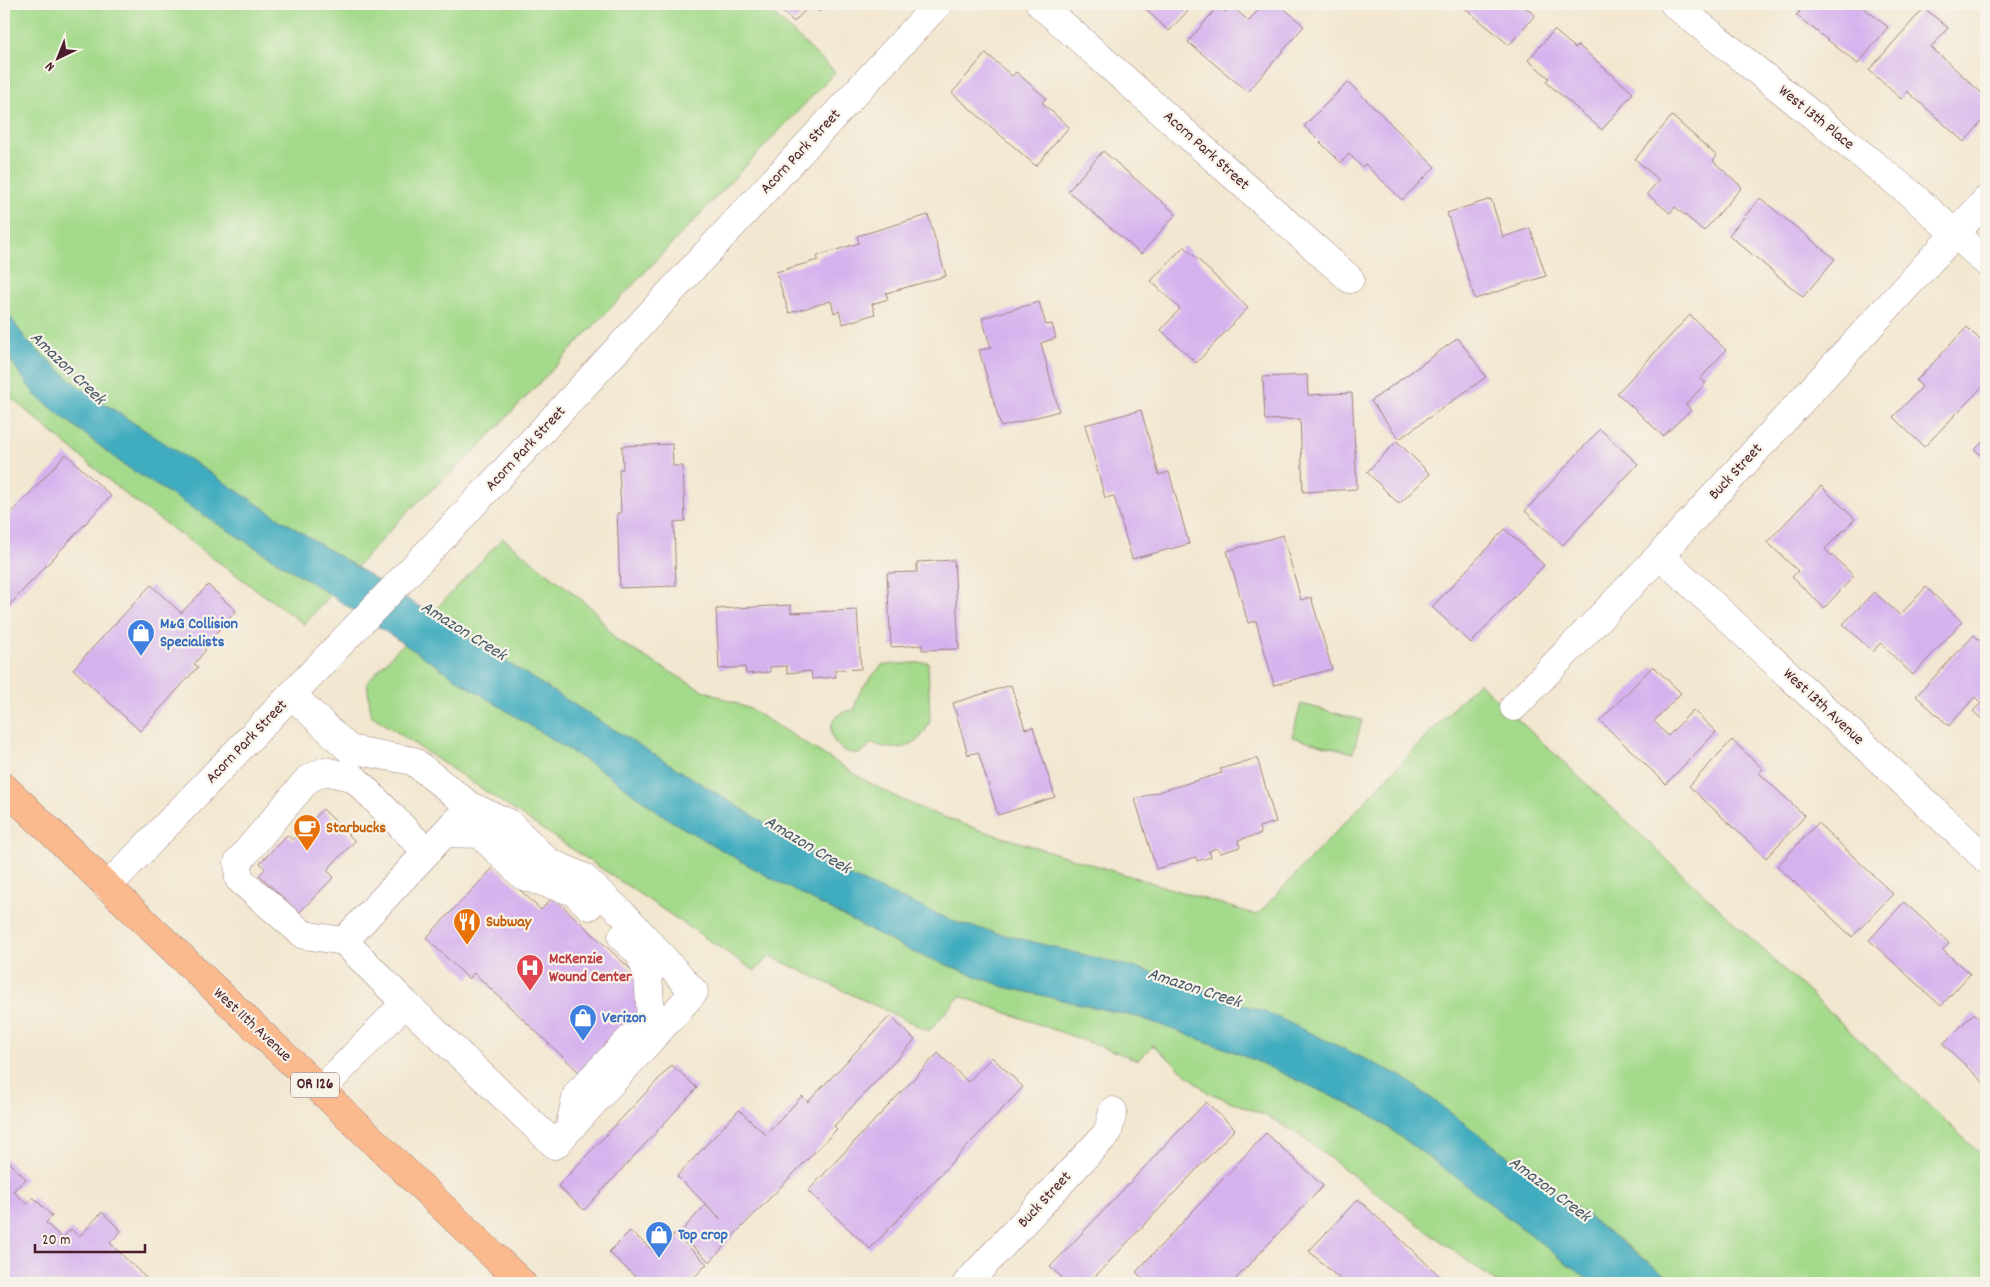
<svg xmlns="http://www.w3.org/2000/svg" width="1990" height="1287" font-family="Dekko,sans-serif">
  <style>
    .green { fill: #a4da8b; stroke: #777c5b }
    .water { fill: #40acbf; stroke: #456675 }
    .building { fill: #d5b2ee }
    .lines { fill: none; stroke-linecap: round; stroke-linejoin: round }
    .minor-casing { stroke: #9e837e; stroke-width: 29 }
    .major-casing { stroke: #9e837e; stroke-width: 29 }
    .minor { stroke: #fff; stroke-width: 28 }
    .major { stroke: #fbba8d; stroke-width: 28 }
    .labels { text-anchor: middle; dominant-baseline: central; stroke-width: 4.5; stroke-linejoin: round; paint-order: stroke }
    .shield { fill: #f7f3e8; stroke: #7e5f64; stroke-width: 1 }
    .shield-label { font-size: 15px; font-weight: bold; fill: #4a1f2b }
    .street-label { font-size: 16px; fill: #4a1f2b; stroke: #f7f3e8 }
    .shop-label { font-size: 16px; font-weight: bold; fill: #366cbe; stroke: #f7f3e8; text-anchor: start }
    .food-label { font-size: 16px; font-weight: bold; fill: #c56008; stroke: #f7f3e8; text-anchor: start }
    .health-label { font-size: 16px; font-weight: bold; fill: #be3a42; stroke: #f7f3e8; text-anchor: start }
    .water-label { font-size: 18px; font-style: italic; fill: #465766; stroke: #f7f3e8 }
  </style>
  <rect width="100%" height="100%" fill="#f7f3e8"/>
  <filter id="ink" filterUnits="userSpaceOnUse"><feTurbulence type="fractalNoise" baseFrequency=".02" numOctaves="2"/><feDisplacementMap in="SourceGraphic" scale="10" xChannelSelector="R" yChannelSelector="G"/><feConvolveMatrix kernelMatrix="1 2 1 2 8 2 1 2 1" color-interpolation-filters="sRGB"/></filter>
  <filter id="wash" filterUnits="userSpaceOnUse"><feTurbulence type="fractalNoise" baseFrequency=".0096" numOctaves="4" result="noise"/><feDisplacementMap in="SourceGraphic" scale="20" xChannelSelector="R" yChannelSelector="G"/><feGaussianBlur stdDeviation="1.12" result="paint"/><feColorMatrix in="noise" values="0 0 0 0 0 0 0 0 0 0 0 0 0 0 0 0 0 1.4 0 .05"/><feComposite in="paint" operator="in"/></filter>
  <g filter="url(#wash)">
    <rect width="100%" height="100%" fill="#f2e7d0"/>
    <path class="green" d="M 4,4 L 763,4 L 835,72 L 471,455 L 409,510 L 304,624 L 130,498 L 4,392 Z
      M 503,538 L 592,608 L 616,640 L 696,687 L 750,709 L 868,782 L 900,799 L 930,812 L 980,830 L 1257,915 L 1478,682 L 1986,1159 L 1986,1283 L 1497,1283 L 1295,1132 L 1269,1117 L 1207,1092 L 1153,1045 L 1138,1060 L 960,996 L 929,1031 L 770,956 L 755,971 L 371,715 L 367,682 Z
      M 928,662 L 930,721 C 920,748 897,754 872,743 L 860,754 C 823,754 822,709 855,710 C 855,692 871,678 882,665 Z
      M 1301,704 L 1362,720 L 1353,753 L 1292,737 Z"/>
    <path class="water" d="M 4,308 L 27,341 L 79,387 L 274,515 L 597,719 L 850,876 L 958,923 L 1172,977 L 1277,1017 L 1403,1077 L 1676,1283 L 1592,1283 L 1460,1180 L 1368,1113 L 1243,1055 L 1141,1018 L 1005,987 L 910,951 L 776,881 L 671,821 L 608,775 L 461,682 L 326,592 L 124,465 L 35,395 L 4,351 Z"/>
    <g id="blocks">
      <path class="building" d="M 774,4 L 811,4 L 794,22 Z
        M 811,4 L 826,4 L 819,12 Z
        M 1140,4 L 1194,4 L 1169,31 Z
        M 1263,4 L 1279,4 L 1304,26 L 1248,92 L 1188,42 L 1218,6 L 1225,12 L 1231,6 L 1249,21 Z
        M 1460,4 L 1522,4 L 1535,15 L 1509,45 Z
        M 1790,4 L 1859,4 L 1888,27 L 1858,64 L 1796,15 L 1800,12 Z
        M 1924,8 L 1948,28 L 1931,47 L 1986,97 L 1986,117 L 1964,142 L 1907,91 L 1901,99 L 1869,70 Z
        M 1554,30 L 1575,48 L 1578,45 L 1633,93 L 1602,130 L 1546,82 L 1549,78 L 1528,60 Z
        M 986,53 L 1012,76 L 1016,72 L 1046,98 L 1042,103 L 1069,127 L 1036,166 L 952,93 Z
        M 1348,82 L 1435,167 L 1402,200 L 1365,164 L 1362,167 L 1349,154 L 1341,163 L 1304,126 Z
        M 1672,116 L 1717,156 L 1713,161 L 1742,187 L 1704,231 L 1675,207 L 1670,213 L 1647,194 L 1659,180 L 1635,159 Z
        M 1103,151 L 1176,214 L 1141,254 L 1068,191 Z
        M 1760,198 L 1835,259 L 1803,297 L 1729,235 Z
        M 1491,199 L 1503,237 L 1530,228 L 1546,276 L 1475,299 L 1447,213 Z
        M 928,215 L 946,276 L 886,293 L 888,299 L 872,304 L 875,314 L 843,324 L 839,311 L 834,313 L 831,301 L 789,313 L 776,272 L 818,260 L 817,256 L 859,243 L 857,236 Z
        M 1184,246 L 1248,308 L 1196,363 L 1161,330 L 1180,309 L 1151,281 Z
        M 1039,302 L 1046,325 L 1052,324 L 1056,338 L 1041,343 L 1059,411 L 1001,427 L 979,350 L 991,348 L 982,318 Z
        M 1690,315 L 1726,350 L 1700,379 L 1706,383 L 1686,404 L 1691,410 L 1663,436 L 1617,393 Z
        M 1967,327 L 1986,346 L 1986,383 L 1924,447 L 1893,417 L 1922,387 L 1916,381 Z
        M 1458,338 L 1486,377 L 1399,439 L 1371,401 Z
        M 1307,375 L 1308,395 L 1352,393 L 1357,489 L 1303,492 L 1300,419 L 1265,420 L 1263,377 Z
        M 1141,410 L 1159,475 L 1169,472 L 1189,544 L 1132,559 L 1114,496 L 1105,498 L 1085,425 Z
        M 1600,429 L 1638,464 L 1563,545 L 1525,511 Z
        M 1986,438 L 1986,460 L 1975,450 Z
        M 1397,441 L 1430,474 L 1399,504 L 1367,472 Z
        M 672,444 L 673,466 L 683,466 L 685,521 L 674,522 L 676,586 L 620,588 L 617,513 L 621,513 L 619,469 L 623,469 L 622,446 Z
        M 66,454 L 111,496 L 4,611 L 4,521 Z
        M 1821,486 L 1855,519 L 1825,549 L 1854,576 L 1824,608 L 1792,577 L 1798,571 L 1767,542 Z
        M 1505,529 L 1544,565 L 1471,643 L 1432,607 Z
        M 1283,535 L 1301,600 L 1311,597 L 1332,669 L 1274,685 L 1256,621 L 1248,623 L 1227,551 Z
        M 954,560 L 959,649 L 922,650 L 922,645 L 891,647 L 887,573 L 917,572 L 917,562 Z
        M 151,585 L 181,613 L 208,585 L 236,611 L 205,645 L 205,651 L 194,664 L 198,667 L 140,731 L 73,669 Z
        M 1926,587 L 1962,622 L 1913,675 L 1880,643 L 1873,652 L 1843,624 L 1874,592 L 1900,615 Z
        M 791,605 L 791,613 L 857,610 L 861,669 L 835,670 L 836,677 L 812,679 L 811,671 L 787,673 L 787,666 L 770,667 L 770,672 L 746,674 L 745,667 L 719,669 L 716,609 Z
        M 1974,635 L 1986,647 L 1986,723 L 1973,711 L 1981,703 L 1975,697 L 1949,726 L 1916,696 Z
        M 1653,666 L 1681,693 L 1654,721 L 1668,736 L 1693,710 L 1716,732 L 1666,784 L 1600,721 Z
        M 1011,685 L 1025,729 L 1033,727 L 1055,797 L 998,815 L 978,752 L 968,755 L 953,703 Z
        M 1732,740 L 1763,769 L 1759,773 L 1805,816 L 1766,858 L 1689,786 Z
        M 1257,758 L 1276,822 L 1259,827 L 1261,834 L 1238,840 L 1240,847 L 1221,853 L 1217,848 L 1209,851 L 1211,857 L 1197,861 L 1196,857 L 1156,869 L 1135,799 L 1222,773 L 1220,769 Z
        M 323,809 L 355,841 L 327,870 L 334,877 L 299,913 L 259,875 L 265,869 L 260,863 L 287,835 L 293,840 Z
        M 1818,823 L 1893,894 L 1852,937 L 1777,866 Z
        M 495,866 L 541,910 L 553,897 L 638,976 L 640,1011 L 581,1074 L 474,973 L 469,979 L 426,938 Z
        M 1904,902 L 1949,943 L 1943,950 L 1970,974 L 1941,1006 L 1869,940 Z
        M 1974,1013 L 1986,1025 L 1986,1085 L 1943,1044 Z
        M 890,1016 L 915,1040 L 834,1126 L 837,1129 L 736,1233 L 710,1262 L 679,1234 L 705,1205 L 721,1219 L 677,1176 L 739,1110 L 766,1135 L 802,1096 L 808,1102 Z
        M 938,1053 L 968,1082 L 992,1057 L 1023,1087 L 870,1249 L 808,1191 Z
        M 672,1065 L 697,1088 L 584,1210 L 558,1186 Z
        M 1206,1102 L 1235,1129 L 1089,1283 L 1068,1283 L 1050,1267 Z
        M 1266,1133 L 1323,1186 L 1232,1283 L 1147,1283 L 1136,1272 Z
        M 4,1157 L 26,1179 L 13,1191 L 27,1204 L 33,1197 L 52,1216 L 46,1223 L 62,1238 L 71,1229 L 79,1237 L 102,1212 L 121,1231 L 110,1243 L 151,1283 L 4,1283 Z
        M 1358,1199 L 1447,1283 L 1344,1283 L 1309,1251 Z
        M 630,1231 L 656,1253 L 675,1234 L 707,1264 L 689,1283 L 642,1283 L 609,1252 Z"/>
    </g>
  </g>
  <g filter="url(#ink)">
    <use href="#blocks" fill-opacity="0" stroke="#9e837e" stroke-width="1"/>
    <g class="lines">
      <defs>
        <path id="minor" d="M 1040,4 L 1350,279
          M 1674,4 L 1912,195 L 1986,262
          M 1660,555 L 1986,859
          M 292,695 L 349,749 L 413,761 L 470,806 L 344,941 L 405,1003
          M 1514,707 L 1660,555 L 1986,200
          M 445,833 L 480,834 L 523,876 L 574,892 L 589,906
          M 107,887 L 458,521 L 938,4
          M 344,941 L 304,935 L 239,879 L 238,862 L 308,779 L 325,771 L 354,778 L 427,852
          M 321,1090 L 405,1003 L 555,1145 L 694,992 L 626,917 L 583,877 L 547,861 L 509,823 L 470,806
          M 569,1129 L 577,1094 L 651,1017 L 648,975 L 639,953 L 622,937
          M 967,1283 L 1108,1132 L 1113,1111"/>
        <path id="major" d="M 4,787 L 522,1283"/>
      </defs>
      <use href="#minor" class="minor-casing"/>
      <use href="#major" class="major-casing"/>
      <use href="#minor" class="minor"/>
      <use href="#major" class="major"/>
    </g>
  </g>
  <defs>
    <symbol id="shop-pin" viewBox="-11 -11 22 30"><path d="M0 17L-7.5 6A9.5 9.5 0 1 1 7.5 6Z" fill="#3f7fe0" stroke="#f7f3e8"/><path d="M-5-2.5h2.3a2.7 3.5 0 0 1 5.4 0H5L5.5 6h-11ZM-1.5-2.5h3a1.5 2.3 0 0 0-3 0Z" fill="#fff"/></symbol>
    <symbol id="cafe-pin" viewBox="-11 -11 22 30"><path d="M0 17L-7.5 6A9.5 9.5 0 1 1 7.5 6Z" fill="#e8710a" stroke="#f7f3e8"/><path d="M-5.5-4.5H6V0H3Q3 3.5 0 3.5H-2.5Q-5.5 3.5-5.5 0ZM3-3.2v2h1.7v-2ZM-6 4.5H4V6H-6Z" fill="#fff"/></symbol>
    <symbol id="restaurant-pin" viewBox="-11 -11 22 30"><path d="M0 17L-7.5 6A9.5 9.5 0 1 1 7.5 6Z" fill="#e8710a" stroke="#f7f3e8"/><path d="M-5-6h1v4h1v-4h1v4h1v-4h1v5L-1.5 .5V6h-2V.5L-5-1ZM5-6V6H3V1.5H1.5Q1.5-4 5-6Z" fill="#fff"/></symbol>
    <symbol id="hospital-pin" viewBox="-11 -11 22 30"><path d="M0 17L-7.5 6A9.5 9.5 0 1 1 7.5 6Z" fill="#e0444e" stroke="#f7f3e8"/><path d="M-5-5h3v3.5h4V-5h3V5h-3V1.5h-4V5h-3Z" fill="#fff"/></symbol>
  </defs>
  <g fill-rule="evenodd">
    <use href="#shop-pin" x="125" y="617" width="32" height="43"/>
    <use href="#cafe-pin" x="291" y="812" width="32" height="43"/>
    <use href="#restaurant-pin" x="451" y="906" width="32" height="43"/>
    <use href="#hospital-pin" x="514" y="952" width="32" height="43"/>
    <use href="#shop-pin" x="567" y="1002" width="32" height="43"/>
    <use href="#shop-pin" x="643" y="1219" width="32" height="43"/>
  </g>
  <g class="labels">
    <rect class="shield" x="291" y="1072.5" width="48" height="25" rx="4"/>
    <g class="shield-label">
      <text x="315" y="1085">OR 126</text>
    </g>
    <g class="street-label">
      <text transform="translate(1816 118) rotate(39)">West 13th Place</text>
      <text transform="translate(1206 151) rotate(42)">Acorn Park Street</text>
      <text transform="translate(801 152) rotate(-47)">Acorn Park Street</text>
      <text transform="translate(526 449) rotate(-47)">Acorn Park Street</text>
      <text transform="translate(1736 472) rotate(-47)">Buck Street</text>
      <text transform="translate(1823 707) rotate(43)">West 13th Avenue</text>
      <text transform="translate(247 742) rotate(-46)">Acorn Park Street</text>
      <text transform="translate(252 1025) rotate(43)">West 11th Avenue</text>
      <text transform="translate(1045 1200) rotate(-47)">Buck Street</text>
    </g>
    <g class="shop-label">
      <text x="160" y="624">M&amp;G Collision<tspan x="160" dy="18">Specialists</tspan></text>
      <text x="602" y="1018">Verizon</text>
      <text x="678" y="1235">Top crop</text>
    </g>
    <g class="food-label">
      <text x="326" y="828">Starbucks</text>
      <text x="486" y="922">Subway</text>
    </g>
    <g class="health-label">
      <text x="549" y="959">McKenzie<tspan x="549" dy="18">Wound Center</tspan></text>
    </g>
    <g class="water-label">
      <text transform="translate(67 369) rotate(44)">Amazon Creek</text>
      <text transform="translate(463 632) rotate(32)">Amazon Creek</text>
      <text transform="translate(807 846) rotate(31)">Amazon Creek</text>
      <text transform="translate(1194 989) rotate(18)">Amazon Creek</text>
      <text transform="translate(1549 1190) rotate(37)">Amazon Creek</text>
    </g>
  </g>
  <rect width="1990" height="1287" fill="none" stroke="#f7f3e8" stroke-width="20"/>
  <g transform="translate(58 58) rotate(223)" stroke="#f7f3e8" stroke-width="4" paint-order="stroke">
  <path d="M0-4L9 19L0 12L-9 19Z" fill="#4a1f2b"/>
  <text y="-8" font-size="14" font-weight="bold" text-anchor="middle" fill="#4a1f2b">N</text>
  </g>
  <path d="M35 1244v8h110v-8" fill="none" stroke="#4a1f2b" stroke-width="2.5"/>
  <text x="42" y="1244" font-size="15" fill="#4a1f2b" stroke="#f7f3e8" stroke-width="4" paint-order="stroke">20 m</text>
</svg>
